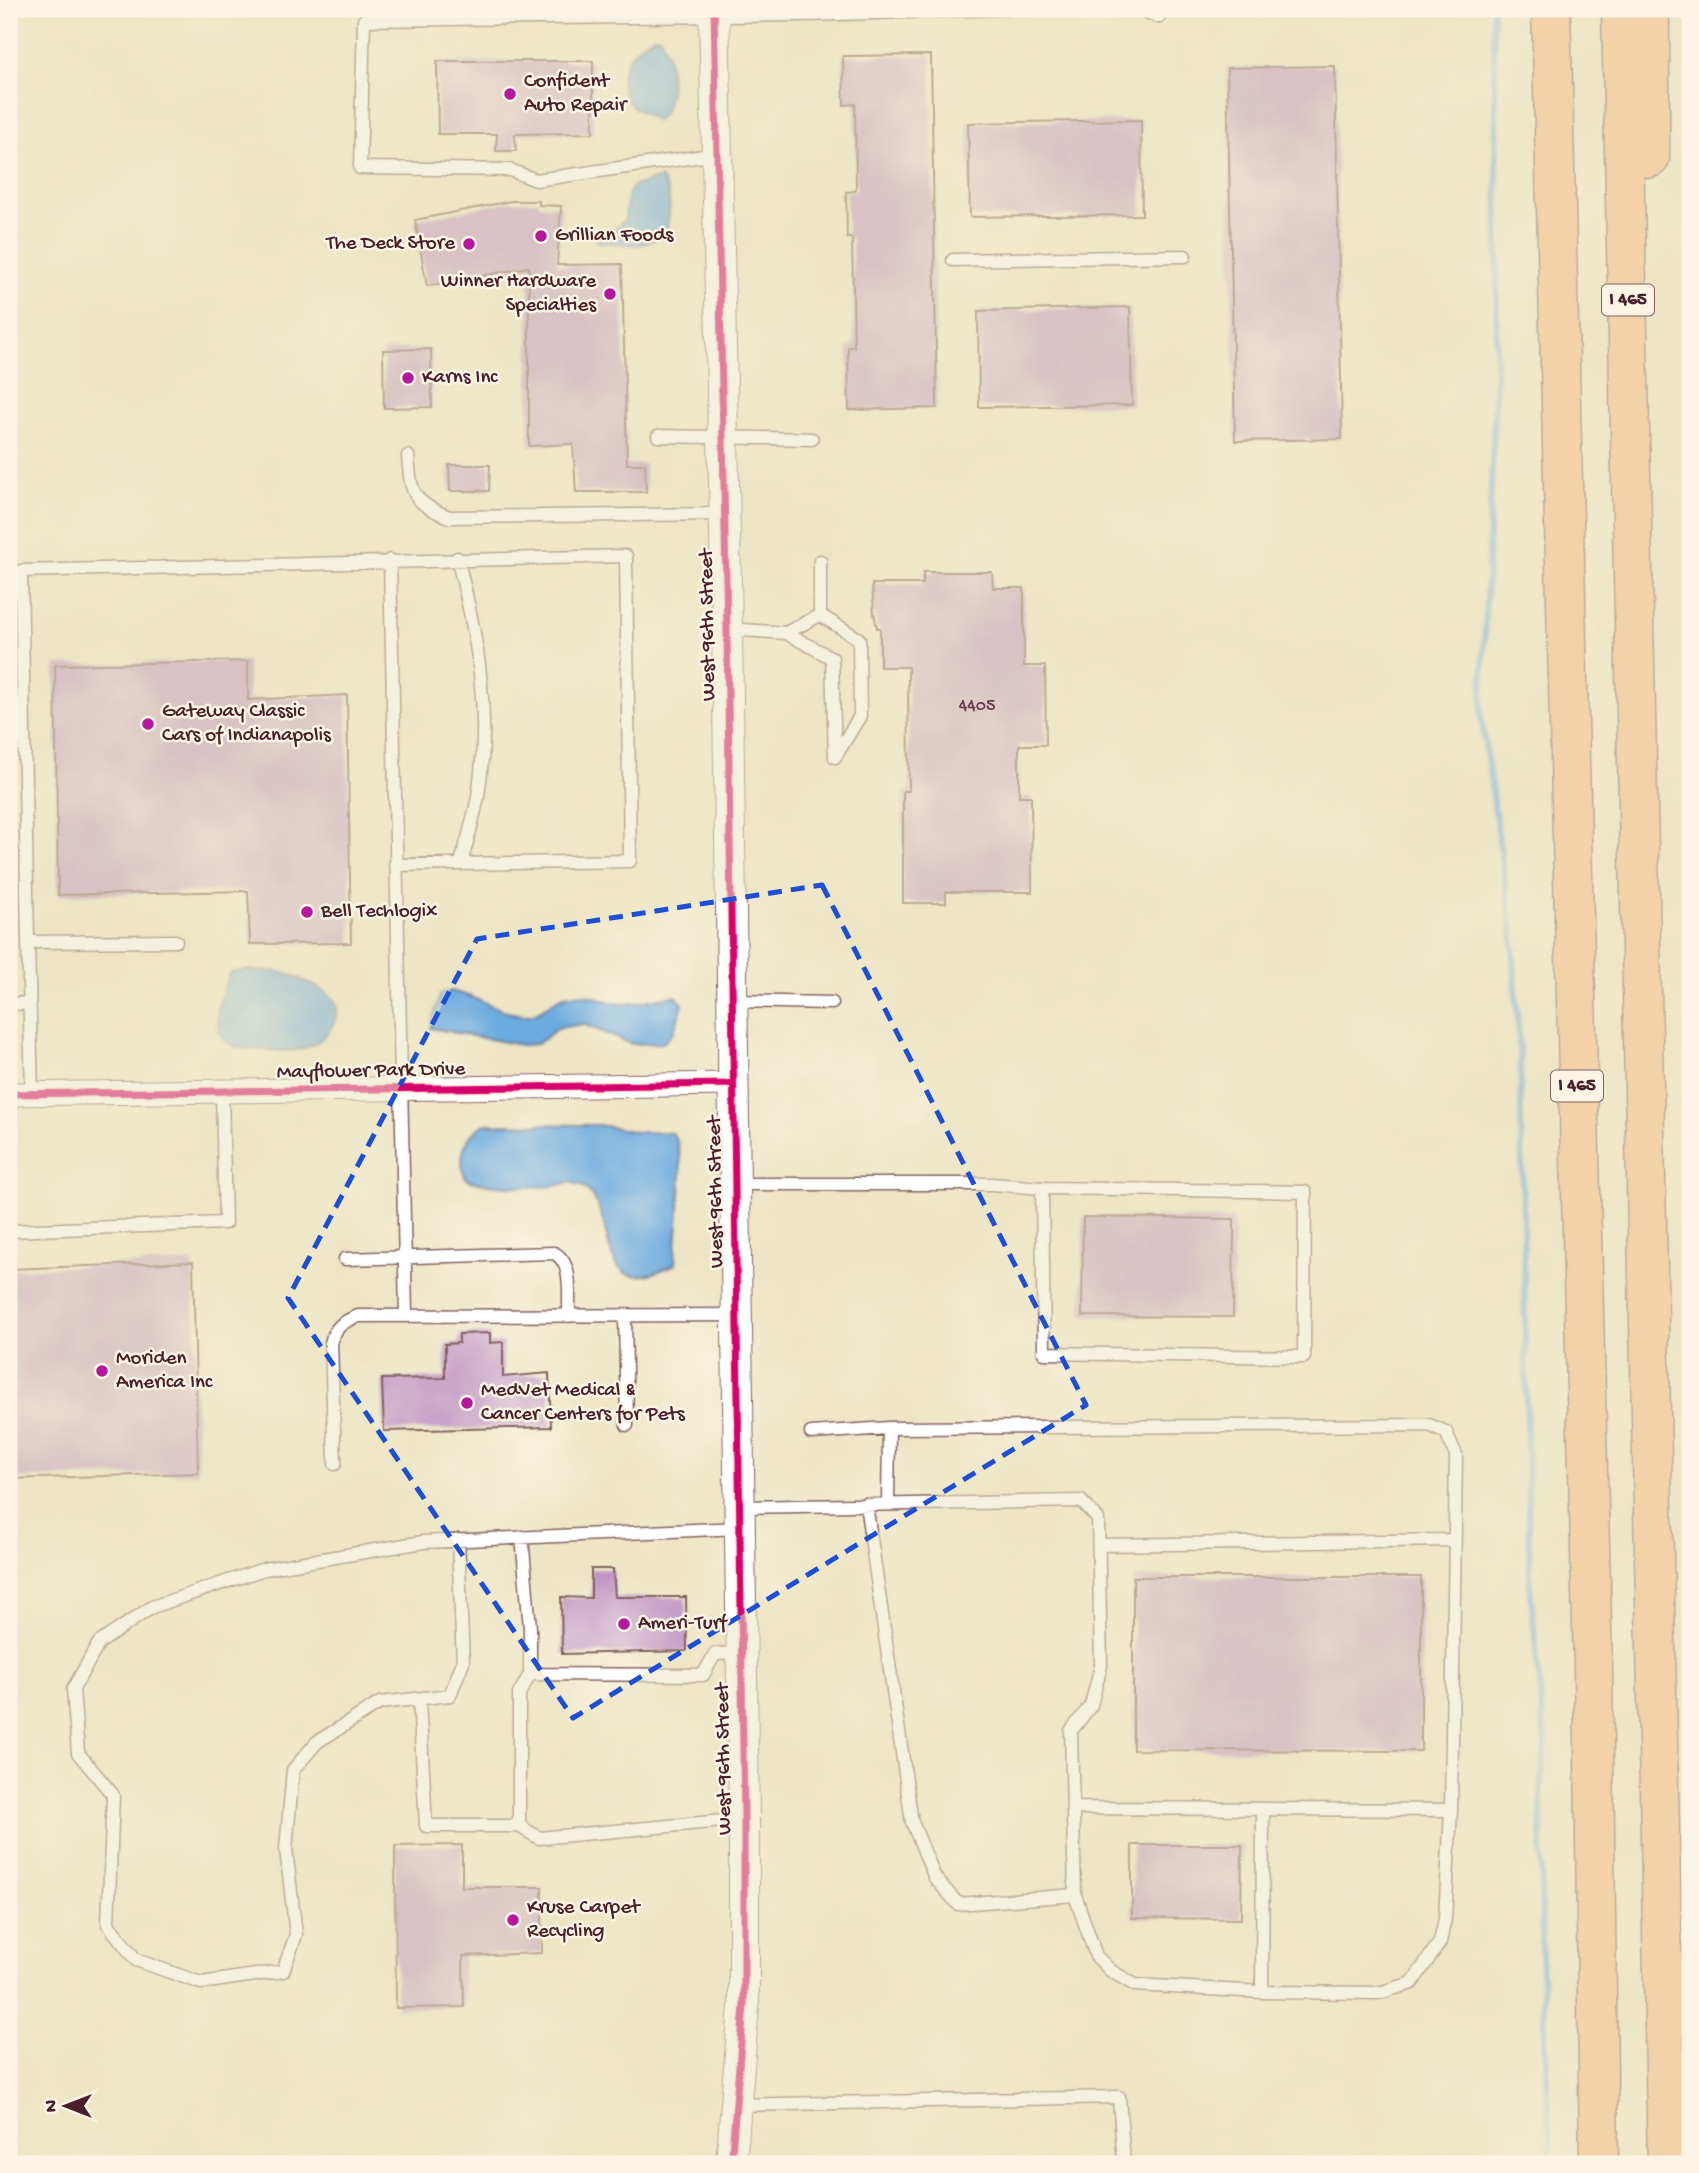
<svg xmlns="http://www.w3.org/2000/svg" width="1699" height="2173" font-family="'Gochi Hand',sans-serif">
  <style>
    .water { fill: #6cabdf; stroke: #5b6585; stroke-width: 2 }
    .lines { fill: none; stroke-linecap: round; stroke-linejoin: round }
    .stream { stroke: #6cabdf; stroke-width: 6 }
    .building { fill: #c096c5 }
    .service-casing { stroke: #836461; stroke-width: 15 }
    .minor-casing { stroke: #836461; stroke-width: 25 }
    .tertiary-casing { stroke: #836461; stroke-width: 32 }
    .motorway-casing { stroke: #836461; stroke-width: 41 }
    .service { stroke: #fff; stroke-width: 12 }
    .minor { stroke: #fff; stroke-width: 23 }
    .tertiary { stroke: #fff; stroke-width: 30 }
    .motorway { stroke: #fabb8b; stroke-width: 38 }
    .cycleway-casing { stroke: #fcf5e5; stroke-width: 11 }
    .cycleway { stroke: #d6006c; stroke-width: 7 }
    .marked { fill: none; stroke: #1d4ed8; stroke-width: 5; stroke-dasharray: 14 9; stroke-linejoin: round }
    .poi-dot { fill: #b5179e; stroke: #fcf5e5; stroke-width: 2.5 }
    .labels { text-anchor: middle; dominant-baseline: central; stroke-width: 5; stroke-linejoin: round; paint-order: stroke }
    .number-label { font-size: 18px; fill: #683d52 }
    .shield { fill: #fcf5e5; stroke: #7f5f63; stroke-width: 2 }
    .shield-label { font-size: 19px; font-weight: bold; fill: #4a1f2b }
    .poi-label { font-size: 21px; fill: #4a1f2b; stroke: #fcf5e5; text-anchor: start }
    .street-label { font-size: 21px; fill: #4a1f2b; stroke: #fcf5e5 }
  </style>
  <rect width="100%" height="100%" fill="#fcf5e5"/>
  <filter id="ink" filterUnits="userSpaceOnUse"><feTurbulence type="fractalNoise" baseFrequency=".0143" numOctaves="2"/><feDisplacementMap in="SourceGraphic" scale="14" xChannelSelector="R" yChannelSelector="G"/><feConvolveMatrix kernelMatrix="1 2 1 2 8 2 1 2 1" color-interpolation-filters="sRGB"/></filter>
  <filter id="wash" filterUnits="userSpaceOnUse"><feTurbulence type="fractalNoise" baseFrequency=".00686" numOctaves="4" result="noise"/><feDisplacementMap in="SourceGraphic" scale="28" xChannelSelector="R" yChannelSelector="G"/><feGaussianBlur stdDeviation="1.57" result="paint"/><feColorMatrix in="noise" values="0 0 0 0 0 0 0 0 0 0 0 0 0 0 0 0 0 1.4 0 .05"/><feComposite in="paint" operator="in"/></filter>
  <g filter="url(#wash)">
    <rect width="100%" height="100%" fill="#ede5c5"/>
    <path class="water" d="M 654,36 L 660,36 C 672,58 677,104 656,121 C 649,114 638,112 632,106 C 609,80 629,48 654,36 Z
      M 660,178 C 674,195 669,214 666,235 L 640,245 L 596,242 L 596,236 L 612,232 L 625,220 L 627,197 L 633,186 Z
      M 247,970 C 260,972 272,970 284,973 C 293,975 320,988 328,994 C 349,1010 328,1038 312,1045 C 294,1054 272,1050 253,1049 C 241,1048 228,1048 221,1035 C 212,1017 223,990 230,973 Z
      M 449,991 C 476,994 499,1014 526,1015 C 543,1015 552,997 569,995 C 590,992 604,1002 622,1004 C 640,1005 659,996 676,996 L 683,1004 L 673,1033 L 663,1043 L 632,1044 L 583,1024 L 558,1028 L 537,1044 L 521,1045 L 430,1028 L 440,994 Z
      M 486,1124 L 599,1125 L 637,1132 L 672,1133 C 690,1154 675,1235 675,1264 C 578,1314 631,1189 568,1182 C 553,1191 483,1186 466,1179 C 457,1158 464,1134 486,1124 Z"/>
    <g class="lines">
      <path class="stream" d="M 1493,9 L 1498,216 L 1496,375 L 1481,716 L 1512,929 L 1520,1057 L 1530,1586 L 1545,1745 L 1541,1784 L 1542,1973 L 1551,2164"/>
    </g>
    <g id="blocks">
      <path class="building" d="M 931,55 L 937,408 L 849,410 L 848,347 L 854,347 L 852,238 L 847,238 L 846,192 L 856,191 L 855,104 L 844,105 L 843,56 Z
        M 437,61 L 593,61 L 593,133 L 515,134 L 516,151 L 496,151 L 497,134 L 438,134 Z
        M 1335,66 L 1342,439 L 1235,441 L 1227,68 Z
        M 1141,120 L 1142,215 L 970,217 L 968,123 Z
        M 511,201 L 539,201 L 539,205 L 561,206 L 557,265 L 622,264 L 627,464 L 645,464 L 646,492 L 576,492 L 573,444 L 529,446 L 529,267 L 427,286 L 415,220 Z
        M 1130,307 L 1132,405 L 979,407 L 978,311 Z
        M 431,349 L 432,407 L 384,408 L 383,350 Z
        M 449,465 L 490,465 L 489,491 L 450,491 Z
        M 923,572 L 992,572 L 993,588 L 1024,588 L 1024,666 L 1045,666 L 1046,745 L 1019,745 L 1019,796 L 1031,796 L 1032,892 L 946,892 L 946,903 L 903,903 L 903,791 L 909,791 L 908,667 L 880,667 L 880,628 L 877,628 L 874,613 L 872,584 L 923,584 Z
        M 248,661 L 248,700 L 347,695 L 351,943 L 250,944 L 248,891 L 58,895 L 55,665 Z
        M 1083,1217 L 1234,1219 L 1233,1317 L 1082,1316 Z
        M 193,1262 L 198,1473 L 9,1479 L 9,1269 Z
        M 490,1333 L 490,1343 L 503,1342 L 503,1377 L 549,1373 L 551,1427 L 384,1431 L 382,1379 L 445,1378 L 445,1344 L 459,1343 L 459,1334 Z
        M 591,1569 L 613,1569 L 615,1597 L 686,1597 L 687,1651 L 562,1654 L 561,1597 L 591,1598 Z
        M 1133,1577 L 1421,1577 L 1421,1751 L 1133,1750 Z
        M 462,1845 L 462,1887 L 542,1887 L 542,1953 L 463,1956 L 464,2007 L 396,2008 L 395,1846 Z
        M 1132,1845 L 1242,1845 L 1241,1919 L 1132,1918 Z"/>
    </g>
  </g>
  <g filter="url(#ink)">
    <use href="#blocks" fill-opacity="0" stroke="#836461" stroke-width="2"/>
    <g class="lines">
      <defs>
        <path id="service" d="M 1138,9 L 1159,17 L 1163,9
          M 717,154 L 536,180 L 510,170 L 360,168 L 364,20 L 807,15 L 1005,9
          M 953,260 L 1185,256
          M 658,436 L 812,439
          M 408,456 C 411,494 412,502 449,517 L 724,514
          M 457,558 C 478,637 491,714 478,796 C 474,818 467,841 461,863
          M 390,560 L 406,1315
          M 820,615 L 859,639 L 860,716 L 835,757
          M 820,615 L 820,561
          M 727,629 L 786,633 L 832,658 L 835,757
          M 786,633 L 820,615
          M 28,942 L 21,571 L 626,556 L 630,861 L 395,865
          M 732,1001 L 832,1003
          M 9,1004 L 30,1003
          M 32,1094 L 28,942 L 176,941
          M 9,1146 L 11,1094
          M 735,1184 L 992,1184 L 1042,1188 L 1044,1353 L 1304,1357 L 1305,1192 L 1042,1188
          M 9,1231 L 225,1223 L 222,1091
          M 345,1259 L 554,1253 C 574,1263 568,1296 569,1316
          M 625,1315 L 627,1425
          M 811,1433 L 889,1428
          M 335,1464 L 331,1343 C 335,1326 343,1322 358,1316 L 737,1315
          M 888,1504 L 889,1428 L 1429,1425 L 1446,1432 L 1456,1455 L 1451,1810 L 1074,1808
          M 740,1507 L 1081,1501 L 1098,1519 L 1101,1666 L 1091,1705 L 1071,1731 L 1075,1895 L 958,1904 L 935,1878 L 912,1822 L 866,1504
          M 522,1537 L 530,1628 L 530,1674 L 519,1694 L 519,1826 L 539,1838 L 744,1819
          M 458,1540 L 463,1662 L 450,1695 L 380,1703 L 317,1742 L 293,1770 L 286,1849 L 296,1935 L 283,1971 L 201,1983 L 136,1960 L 108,1924 L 113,1795 L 78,1753 L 73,1689 L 99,1643 L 152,1607 L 264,1569 L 423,1542 L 740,1528
          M 1099,1545 L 1454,1540
          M 530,1674 L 703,1675 L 715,1654 L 741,1653
          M 419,1699 L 426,1826 L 519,1826
          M 1075,1895 L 1096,1956 L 1111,1971 L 1135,1985 L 1262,1992 L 1379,1993 L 1412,1983 L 1440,1942 L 1445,1919 L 1451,1810
          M 1262,1992 L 1263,1812
          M 736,2105 L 1119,2097 L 1124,2164"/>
        <path id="minor" d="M 9,1094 L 733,1084"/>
        <path id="tertiary" d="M 714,9 L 727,629 L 744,1819 L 744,2006 L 731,2164"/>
        <path id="motorway" d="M 1551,9 L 1593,1668 L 1599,2164
          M 1621,9 L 1667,2164
          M 1650,9 L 1650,158"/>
      </defs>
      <use href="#service" class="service-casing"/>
      <use href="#minor" class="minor-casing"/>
      <use href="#tertiary" class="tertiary-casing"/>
      <use href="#motorway" class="motorway-casing"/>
      <use href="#service" class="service"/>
      <use href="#minor" class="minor"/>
      <use href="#tertiary" class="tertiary"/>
      <use href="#motorway" class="motorway"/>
      <defs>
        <path id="cycleway" d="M 714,9 L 727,629 L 744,1819 L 744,2006 L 731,2164
          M 9,1094 L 733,1084"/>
      </defs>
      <use href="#cycleway" class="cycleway-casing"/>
      <use href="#cycleway" class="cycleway"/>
    </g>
  </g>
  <path d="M0 0H1699V2173H0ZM 822,885 L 1086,1405 L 573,1718 L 288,1298 L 477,939 Z" fill="#ede5c5" fill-opacity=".55" fill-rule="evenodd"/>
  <path class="marked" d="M 822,885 L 1086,1405 L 573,1718 L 288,1298 L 477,939 Z"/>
  <g class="poi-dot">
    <circle cx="510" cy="94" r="7"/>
    <circle cx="541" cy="236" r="7"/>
    <circle cx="469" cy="244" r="7"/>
    <circle cx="610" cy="294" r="7"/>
    <circle cx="408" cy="378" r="7"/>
    <circle cx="148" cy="724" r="7"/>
    <circle cx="307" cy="912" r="7"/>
    <circle cx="102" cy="1371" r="7"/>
    <circle cx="467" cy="1403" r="7"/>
    <circle cx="624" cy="1624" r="7"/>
    <circle cx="513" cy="1920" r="7"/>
  </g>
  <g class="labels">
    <g class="number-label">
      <text x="977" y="706">4405</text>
    </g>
    <g class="shield">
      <rect x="1602" y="284.5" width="52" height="31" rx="5"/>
      <rect x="1551" y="1070.5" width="52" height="31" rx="5"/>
    </g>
    <g class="shield-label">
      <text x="1628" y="300">I 465</text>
      <text x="1577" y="1086">I 465</text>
    </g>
    <g class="poi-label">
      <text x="524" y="82">Confident<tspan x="524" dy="24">Auto Repair</tspan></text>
      <text x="555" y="236">Grillian Foods</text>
      <text x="455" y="244" text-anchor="end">The Deck Store</text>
      <text x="596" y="282" text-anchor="end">Winner Hardware<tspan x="596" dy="24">Specialties</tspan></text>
      <text x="422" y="378">Karns Inc</text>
      <text x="162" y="712">Gateway Classic<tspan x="162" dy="24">Cars of Indianapolis</tspan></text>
      <text x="321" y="912">Bell Techlogix</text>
      <text x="116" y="1359">Moriden<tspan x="116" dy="24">America Inc</tspan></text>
      <text x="481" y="1391">MedVet Medical &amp;<tspan x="481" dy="24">Cancer Centers for Pets</tspan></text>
      <text x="638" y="1624">Ameri-Turf</text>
      <text x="527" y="1908">Kruse Carpet<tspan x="527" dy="24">Recycling</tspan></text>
    </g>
    <g class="street-label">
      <text transform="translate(709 625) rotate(-91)">West 96th Street</text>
      <text transform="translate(371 1072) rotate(-1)">Mayflower Park Drive</text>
      <text transform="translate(717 1192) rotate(-91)">West 96th Street</text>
      <text transform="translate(725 1759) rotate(-91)">West 96th Street</text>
    </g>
  </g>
  <rect width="1699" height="2173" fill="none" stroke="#fcf5e5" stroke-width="35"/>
  <g transform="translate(66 2106) rotate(270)" stroke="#fcf5e5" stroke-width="5" paint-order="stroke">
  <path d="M0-5L12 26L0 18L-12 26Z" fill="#4a1f2b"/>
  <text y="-10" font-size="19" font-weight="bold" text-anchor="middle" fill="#4a1f2b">N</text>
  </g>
</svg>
